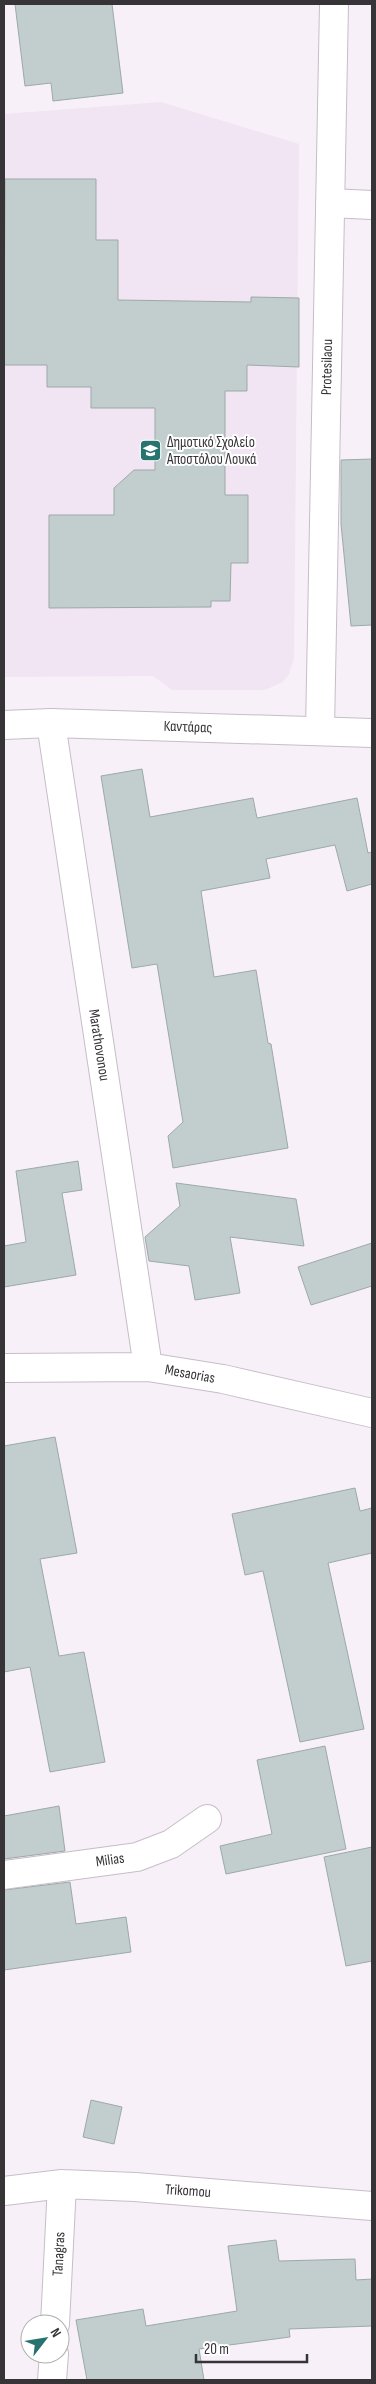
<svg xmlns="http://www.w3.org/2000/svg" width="376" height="2384" font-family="'Sofia Sans Condensed',sans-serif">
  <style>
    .built { fill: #f1e4f3 }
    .building { fill: #c2cece; stroke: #9da9a9 }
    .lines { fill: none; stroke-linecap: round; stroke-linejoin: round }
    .street-casing { stroke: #c6bec6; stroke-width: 30 }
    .secondary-casing { stroke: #c6bec6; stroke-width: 30 }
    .street { stroke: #fff; stroke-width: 28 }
    .secondary { stroke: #fff; stroke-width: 28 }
    .labels { text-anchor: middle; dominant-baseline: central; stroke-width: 4; stroke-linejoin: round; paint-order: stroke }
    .street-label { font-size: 15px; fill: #373438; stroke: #fff }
    .poi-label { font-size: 15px; fill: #373438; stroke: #fff; text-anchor: start }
  </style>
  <rect width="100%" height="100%" fill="#f7f0f8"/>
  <path class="built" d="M 161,102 L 299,144 L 294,658 L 289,674 L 283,682 L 265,690 L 172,690 L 153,676 L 4,677 L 4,114 Z"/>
  <path class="building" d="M 15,4 L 112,4 L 123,93 L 53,101 L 51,83 L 25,86 Z
    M 5,179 L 96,179 L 96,240 L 118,240 L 118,300 L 251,302 L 251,297 L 299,298 L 299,367 L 247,365 L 247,391 L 225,391 L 225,495 L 248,495 L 248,563 L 231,563 L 230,601 L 211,601 L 211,607 L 49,608 L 49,515 L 114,515 L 114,488 L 134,470 L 155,470 L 155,408 L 91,408 L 91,387 L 47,387 L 47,365 L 4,365 Z
    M 372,459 L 372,625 L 351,626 L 341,524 L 341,460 Z
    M 142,769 L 150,817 L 253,798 L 257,818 L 357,798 L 368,853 L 372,852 L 372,884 L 347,891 L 335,845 L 266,859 L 270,878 L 201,891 L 214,977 L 256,970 L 268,1043 L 271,1044 L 288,1148 L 173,1168 L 168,1136 L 183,1122 L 157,964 L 132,968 L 101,776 Z
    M 78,1161 L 82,1190 L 62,1193 L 76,1275 L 4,1287 L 4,1246 L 26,1242 L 16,1171 Z
    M 176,1183 L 296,1199 L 304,1246 L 230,1237 L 240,1293 L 195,1300 L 189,1266 L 149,1261 L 145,1237 L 180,1206 Z
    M 372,1243 L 372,1286 L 311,1305 L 298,1267 Z
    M 55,1437 L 77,1553 L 40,1559 L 59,1656 L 84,1652 L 105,1762 L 50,1772 L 30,1667 L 4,1672 L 4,1446 Z
    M 355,1488 L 360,1511 L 372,1508 L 372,1553 L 328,1563 L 364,1729 L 300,1742 L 263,1571 L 245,1575 L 232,1514 Z
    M 325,1746 L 346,1849 L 226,1874 L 220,1846 L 272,1834 L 257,1760 Z
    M 59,1806 L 65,1851 L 4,1859 L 4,1816 Z
    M 372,1847 L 372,1961 L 346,1966 L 324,1857 Z
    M 70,1882 L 76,1924 L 126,1917 L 131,1952 L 4,1970 L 4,1890 Z
    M 91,2100 L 122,2107 L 114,2144 L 83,2137 Z
    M 276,2240 L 279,2261 L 355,2259 L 356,2280 L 372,2279 L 372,2326 L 289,2329 L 290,2337 L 199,2349 L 204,2380 L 87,2380 L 76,2320 L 143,2309 L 146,2326 L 237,2311 L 228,2246 Z"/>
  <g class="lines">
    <defs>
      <path id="street" d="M 330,203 L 372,205
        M 51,723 L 148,1367
        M 320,730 L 334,4
        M 4,1368 L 148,1367 L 223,1379 L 372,1413
        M 4,1875 L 137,1857 L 171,1844 L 207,1819
        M 4,2191 L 62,2184 L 135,2187 L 372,2206
        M 55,2324 L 62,2184
        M 52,2380 L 54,2354"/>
      <path id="secondary" d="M 4,725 L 51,723 L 372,733"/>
    </defs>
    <use href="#street" class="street-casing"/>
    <use href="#secondary" class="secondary-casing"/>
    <use href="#street" class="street"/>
    <use href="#secondary" class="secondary"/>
  </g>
  <defs>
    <symbol id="school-square" viewBox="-11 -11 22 22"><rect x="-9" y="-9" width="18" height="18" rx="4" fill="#287270" stroke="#fff"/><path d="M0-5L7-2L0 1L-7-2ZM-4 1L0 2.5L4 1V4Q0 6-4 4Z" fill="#fff"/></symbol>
  </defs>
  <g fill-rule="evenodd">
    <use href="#school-square" x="138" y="438" width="25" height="25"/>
  </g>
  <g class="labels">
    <g class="street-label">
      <text transform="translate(327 367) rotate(-89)">Protesilaou</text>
      <text transform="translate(188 727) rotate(2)">Καντάρας</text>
      <text transform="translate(99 1045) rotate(81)">Marathovonou</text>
      <text transform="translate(190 1374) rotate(10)">Mesaorias</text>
      <text transform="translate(110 1860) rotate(-8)">Milias</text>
      <text transform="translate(188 2191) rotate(4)">Trikomou</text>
      <text transform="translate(59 2254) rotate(-87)">Tanagras</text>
    </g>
    <g class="poi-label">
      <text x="167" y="442">Δημοτικό Σχολείο<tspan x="167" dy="17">Αποστόλου Λουκά</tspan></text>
    </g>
  </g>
  <rect width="376" height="2384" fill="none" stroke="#373438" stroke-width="10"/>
  <g transform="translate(45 2339) rotate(59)"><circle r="24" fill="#ffffff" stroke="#afaeaf"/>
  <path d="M0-4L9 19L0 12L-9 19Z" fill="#287270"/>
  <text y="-8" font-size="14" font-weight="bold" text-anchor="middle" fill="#373438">N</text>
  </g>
  <path d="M196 2354v8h111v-8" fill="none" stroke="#373438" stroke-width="2.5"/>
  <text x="204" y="2354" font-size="15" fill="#373438" stroke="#ffffff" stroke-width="4" paint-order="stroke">20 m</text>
</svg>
